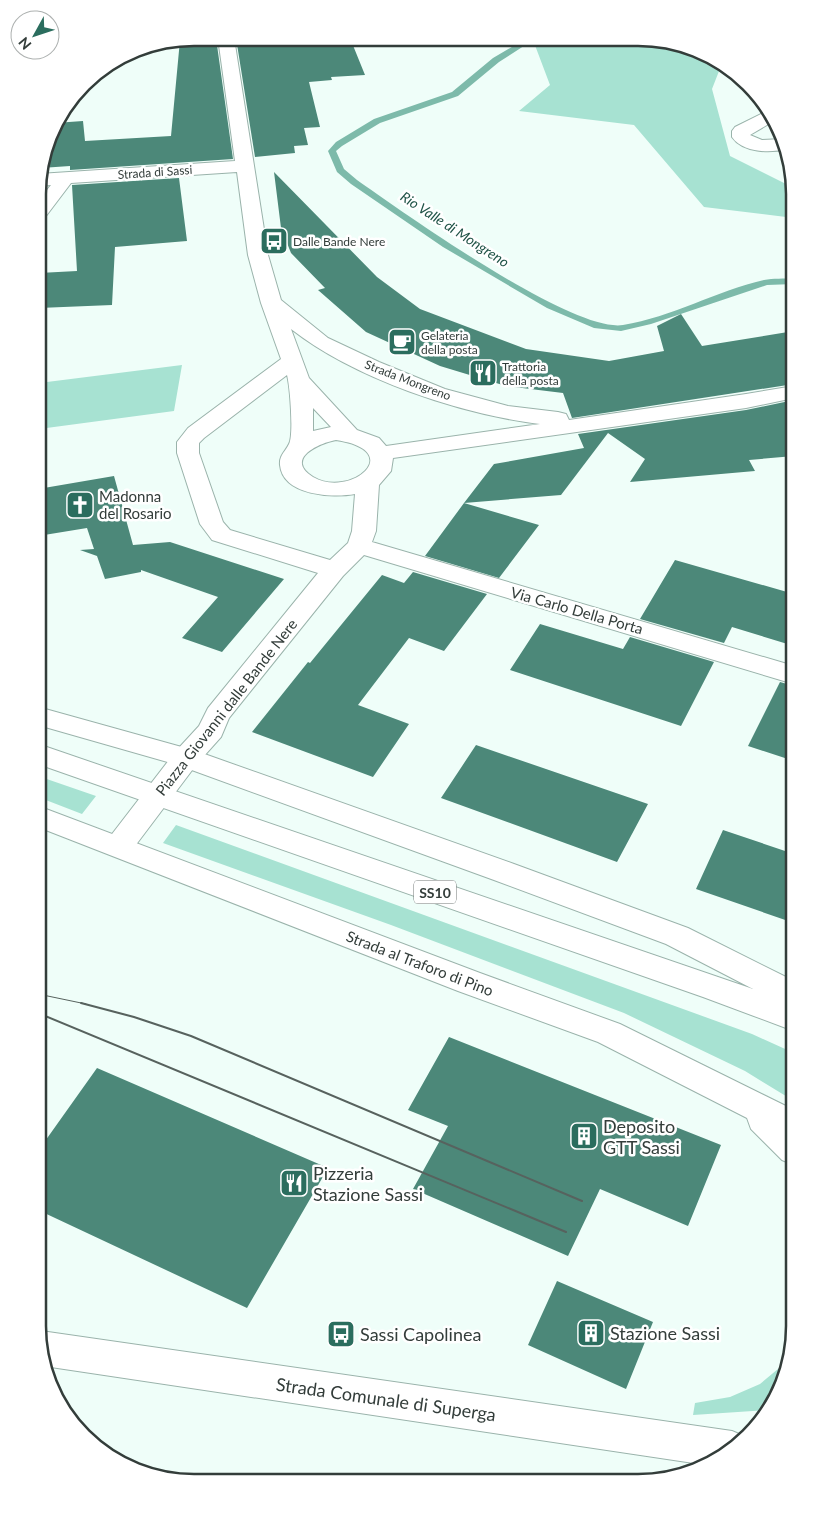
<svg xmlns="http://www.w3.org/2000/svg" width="832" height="1520" font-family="Lato,sans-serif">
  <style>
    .green { fill: #a7e2d2 }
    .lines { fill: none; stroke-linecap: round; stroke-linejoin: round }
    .stream { fill: #7dbaaa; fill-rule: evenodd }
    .building { fill: #4c8879 }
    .minor-casing { stroke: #9ab3ab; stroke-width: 2 }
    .major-casing { stroke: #9ab3ab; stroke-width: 2 }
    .minor { fill: #fff; fill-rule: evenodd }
    .major { fill: #fff; fill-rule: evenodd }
    .tram-far1 { stroke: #57625e; stroke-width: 1 }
    .tram { stroke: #57625e; stroke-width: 2 }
    .labels { text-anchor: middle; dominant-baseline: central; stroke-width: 5; stroke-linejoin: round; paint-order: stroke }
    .far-street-label { font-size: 12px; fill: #333d3a; stroke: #fff }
    .far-poi-label { font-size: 12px; fill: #333d3a; stroke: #fff; text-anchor: start }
    .far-water-label { font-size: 14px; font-style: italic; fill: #205347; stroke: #fff }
    .shield { fill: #fff; stroke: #707775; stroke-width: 1 }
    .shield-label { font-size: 14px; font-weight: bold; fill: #333d3a }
    .poi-label { font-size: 15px; fill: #333d3a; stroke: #fff; text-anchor: start }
    .street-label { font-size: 15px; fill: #333d3a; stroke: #fff }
    .near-poi-label { font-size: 18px; fill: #333d3a; stroke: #fff; text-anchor: start }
    .near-street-label { font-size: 18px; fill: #333d3a; stroke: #fff }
    .rim { fill: none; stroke: #333d3a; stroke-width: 2.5 }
  </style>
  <rect width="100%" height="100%" fill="#effef9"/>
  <path class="green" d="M 533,40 L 668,40 L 721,66 L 712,89 L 730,156 L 794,188 L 794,218 L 704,207 L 634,125 L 519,111 L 550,85 Z
    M 182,365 L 174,411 L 39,429 L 39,383 Z
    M 38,776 L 96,796 L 82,814 L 38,797 Z
    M 176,825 L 752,1034 L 794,1053 L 794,1101 L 745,1071 L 624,1013 L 391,925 L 163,843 Z
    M 793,1339 L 783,1386 L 769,1410 L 693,1415 L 695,1403 L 730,1397 L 760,1384 L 784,1364 Z"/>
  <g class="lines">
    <path class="stream" d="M 522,40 L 528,40 L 530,42 L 499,62 L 458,96 L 380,123 L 342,146 L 336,151 L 344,169 L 357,180 C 404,213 572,333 623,325 C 672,317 716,291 764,280 C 773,278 784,279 794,278 L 794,284 L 767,285 L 651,324 L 621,331 L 594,328 L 547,308 L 443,247 L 351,184 L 337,172 L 328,151 L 336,142 L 374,119 L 452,92 L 493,58 L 522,41 Z"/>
  </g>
  <path class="building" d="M 194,38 L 216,38 L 233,159 L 70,170 L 70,166 L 41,168 L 55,123 L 83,121 L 85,141 L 171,136 L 180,40 Z
    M 236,38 L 350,38 L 365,75 L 331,77 L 332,80 L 309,82 L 320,127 L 304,128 L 308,145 L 294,146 L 295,153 L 255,157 Z
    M 274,172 L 377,277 L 420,309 L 526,349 L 609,361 L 664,351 L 657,326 L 681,314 L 702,346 L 794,331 L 794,384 L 572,418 L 563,393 L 506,386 L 440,366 L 366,332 L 318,290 L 325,288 L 291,253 L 281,228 Z
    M 179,178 L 187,241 L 115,247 L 112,305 L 39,308 L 39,273 L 77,271 L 72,185 Z
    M 794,400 L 794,456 L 749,460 L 755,471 L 630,482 L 645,459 L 608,433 L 561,495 L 464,503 L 494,464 L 584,448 L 578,434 L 746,410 Z
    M 114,476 L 133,545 L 170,542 L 284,579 L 222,652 L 182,638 L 218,597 L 141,570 L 141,572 L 105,579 L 97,556 L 80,550 L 94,549 L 87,528 L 38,536 L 38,489 Z
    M 464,503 L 539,525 L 499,578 L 425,556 Z
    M 675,560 L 794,594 L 794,646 L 732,627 L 724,643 L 640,619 Z
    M 413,572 L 487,594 L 444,651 L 409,638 L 358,705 L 409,724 L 373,777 L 252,732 L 308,662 L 310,663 L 382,575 L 404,583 Z
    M 540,624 L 623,649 L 630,637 L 714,662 L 681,726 L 510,670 Z
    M 780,682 L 794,686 L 794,761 L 748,746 Z
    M 476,745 L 648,804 L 617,862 L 441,798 Z
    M 723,830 L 794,854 L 794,923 L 696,889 Z
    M 449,1037 L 721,1145 L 688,1226 L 600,1189 L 568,1256 L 413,1189 L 448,1126 L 408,1110 Z
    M 97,1068 L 328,1168 L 247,1308 L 38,1210 L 38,1151 Z
    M 557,1281 L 653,1322 L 626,1389 L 528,1345 Z"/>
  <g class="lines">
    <defs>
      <path id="minor" d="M 218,38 L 234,38 L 268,255 L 281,300 L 328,338 L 379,362 L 445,389 L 508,406 L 558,412 L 566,414 L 569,420 L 746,394 L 794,386 L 794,398 L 746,408 L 393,458 L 391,471 L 379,485 L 376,531 L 372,542 L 794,666 L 794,684 L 364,555 L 343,576 L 229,718 L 221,737 L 196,765 L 129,854 L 119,857 L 109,854 L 105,846 L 109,838 L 176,751 L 199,726 L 208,708 L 318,573 L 212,540 L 200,524 L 177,453 L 177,442 L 188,428 L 281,359 L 261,303 L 248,255 L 237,172 L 71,183 L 46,216 L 39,218 L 39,200 L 51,185 L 39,186 L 39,174 L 235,161 ZM 291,329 C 355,379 460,414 540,424 L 386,446 L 379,438 L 357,430 L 309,378 ZM 287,375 C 290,386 294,435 289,444 C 286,451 279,455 280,465 C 283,496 333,498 355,494 L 352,531 L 348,543 L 330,560 L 230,530 L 223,522 L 199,453 L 199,443 L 204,438 ZM 313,408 L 331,427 L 313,431 ZM 336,440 C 408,451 350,499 313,477 C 284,459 319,443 336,440 Z
        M 765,112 L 772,122 L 750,135 L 762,140 L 783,139 L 787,149 C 770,153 743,153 732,137 L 732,131 L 735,127 Z
        M 41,1331 L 732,1431 L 746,1437 L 725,1456 L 707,1465 L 44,1366 L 38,1332 Z"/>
      <path id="major" d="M 38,707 L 196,751 L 514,864 L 688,928 L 794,981 L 794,1031 L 703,997 L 38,764 L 38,744 L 753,989 L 666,944 L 494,880 L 178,765 L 38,725 Z
        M 38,806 L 480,973 L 620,1024 L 794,1110 L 794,1165 L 782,1160 L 751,1129 L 747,1118 L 598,1042 L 458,991 L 38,827 Z"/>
    </defs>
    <use href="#minor" class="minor-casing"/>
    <use href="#major" class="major-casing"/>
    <use href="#minor" class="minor"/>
    <use href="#major" class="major"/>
    <path class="tram-far1" d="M 38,994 L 86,1004"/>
    <path class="tram" d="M 81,1003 L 134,1017 L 191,1036 L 582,1201
      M 38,1013 L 566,1232"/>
  </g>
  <defs>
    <symbol id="bus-square" viewBox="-11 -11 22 22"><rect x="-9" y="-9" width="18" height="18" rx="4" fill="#2b6d5e" stroke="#fff"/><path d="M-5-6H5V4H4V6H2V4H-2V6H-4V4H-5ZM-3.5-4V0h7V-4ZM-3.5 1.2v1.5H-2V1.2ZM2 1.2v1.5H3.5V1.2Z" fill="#fff"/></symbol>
    <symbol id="cafe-square" viewBox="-11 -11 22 22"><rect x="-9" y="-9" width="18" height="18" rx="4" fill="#2b6d5e" stroke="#fff"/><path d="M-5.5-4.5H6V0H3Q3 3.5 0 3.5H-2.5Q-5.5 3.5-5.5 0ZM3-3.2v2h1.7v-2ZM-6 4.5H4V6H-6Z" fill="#fff"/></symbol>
    <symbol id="restaurant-square" viewBox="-11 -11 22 22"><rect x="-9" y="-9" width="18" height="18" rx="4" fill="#2b6d5e" stroke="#fff"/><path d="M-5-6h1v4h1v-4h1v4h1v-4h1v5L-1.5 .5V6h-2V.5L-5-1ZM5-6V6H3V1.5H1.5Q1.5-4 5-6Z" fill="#fff"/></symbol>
    <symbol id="church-square" viewBox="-11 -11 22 22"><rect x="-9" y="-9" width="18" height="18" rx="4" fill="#2b6d5e" stroke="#fff"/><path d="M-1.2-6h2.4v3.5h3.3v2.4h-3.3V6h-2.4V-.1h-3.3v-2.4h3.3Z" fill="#fff"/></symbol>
    <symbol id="building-square" viewBox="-11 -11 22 22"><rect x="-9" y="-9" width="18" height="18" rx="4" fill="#2b6d5e" stroke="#fff"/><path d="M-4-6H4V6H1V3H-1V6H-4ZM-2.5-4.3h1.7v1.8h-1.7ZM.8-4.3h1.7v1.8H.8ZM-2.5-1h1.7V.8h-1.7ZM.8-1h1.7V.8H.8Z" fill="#fff"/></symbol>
  </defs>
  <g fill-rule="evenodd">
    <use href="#bus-square" x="258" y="225" width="32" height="32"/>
    <use href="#cafe-square" x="386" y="326" width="32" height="32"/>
    <use href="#restaurant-square" x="467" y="357" width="32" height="32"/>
    <use href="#church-square" x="64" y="489" width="32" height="32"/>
    <use href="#building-square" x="568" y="1120" width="32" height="32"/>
    <use href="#restaurant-square" x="278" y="1167" width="32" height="32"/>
    <use href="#building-square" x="575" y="1317" width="32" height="32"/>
    <use href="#bus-square" x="325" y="1318" width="32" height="32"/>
  </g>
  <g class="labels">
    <g class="far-street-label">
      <text transform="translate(155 172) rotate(-4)">Strada di Sassi</text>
      <text transform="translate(408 380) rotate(21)">Strada Mongreno</text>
    </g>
    <g class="far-poi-label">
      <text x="293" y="241">Dalle Bande Nere</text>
      <text x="421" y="335">Gelateria<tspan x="421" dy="14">della posta</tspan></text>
      <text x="502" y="366">Trattoria<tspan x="502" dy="14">della posta</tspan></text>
    </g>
    <g class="far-water-label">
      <text transform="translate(455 229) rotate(33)">Rio Valle di Mongreno</text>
    </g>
    <rect class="shield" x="414" y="880.5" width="42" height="23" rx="4"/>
    <g class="shield-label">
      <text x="435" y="892">SS10</text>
    </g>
    <g class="poi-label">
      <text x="99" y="496">Madonna<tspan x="99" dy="17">del Rosario</tspan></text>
    </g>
    <g class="street-label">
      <text transform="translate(577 610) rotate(16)">Via Carlo Della Porta</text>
      <text transform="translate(226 707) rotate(-52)">Piazza Giovanni dalle Bande Nere</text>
      <text transform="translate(420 963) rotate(21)">Strada al Traforo di Pino</text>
    </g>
    <g class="near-poi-label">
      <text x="603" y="1126">Deposito<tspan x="603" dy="21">GTT Sassi</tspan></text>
      <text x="313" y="1173">Pizzeria<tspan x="313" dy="21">Stazione Sassi</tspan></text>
      <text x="610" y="1333">Stazione Sassi</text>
      <text x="360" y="1334">Sassi Capolinea</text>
    </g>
    <g class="near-street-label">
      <text transform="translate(386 1399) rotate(8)">Strada Comunale di Superga</text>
    </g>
  </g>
  <path d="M0 0H832V1520H0ZM194 46H638A148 148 0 0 1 786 194V1326A148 148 0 0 1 638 1474H194A148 148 0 0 1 46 1326V194A148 148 0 0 1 194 46Z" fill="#fff" fill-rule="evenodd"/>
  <path class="rim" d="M194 46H638A148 148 0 0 1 786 194V1326A148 148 0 0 1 638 1474H194A148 148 0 0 1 46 1326V194A148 148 0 0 1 194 46Z"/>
  <g transform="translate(35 35) rotate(230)"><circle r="24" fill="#ffffff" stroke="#adb1b0"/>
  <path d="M0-4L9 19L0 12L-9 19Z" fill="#2b6d5e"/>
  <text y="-8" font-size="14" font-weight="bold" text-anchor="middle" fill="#333d3a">N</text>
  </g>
</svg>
